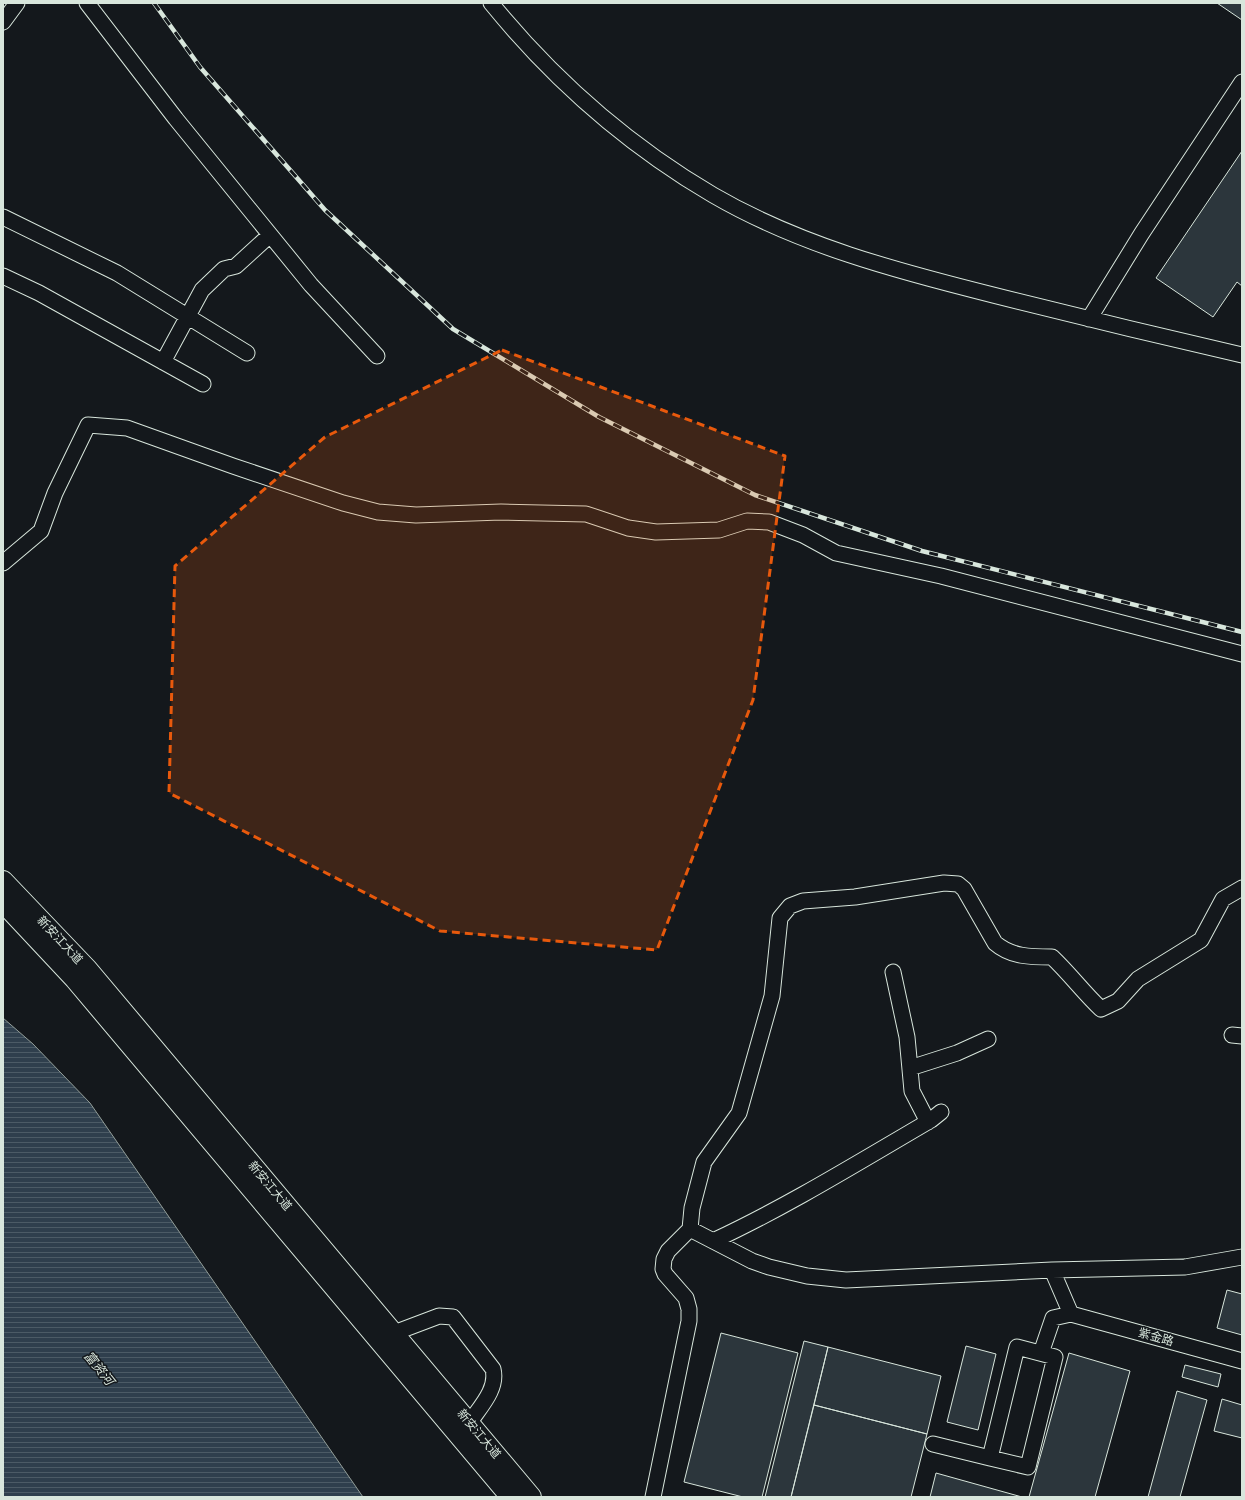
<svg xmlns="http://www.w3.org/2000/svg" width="1245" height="1500" font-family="'Asap Condensed','Noto Sans SC',sans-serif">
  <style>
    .water { fill: url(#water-rules); stroke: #939e99 }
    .building { fill: #2c363c; stroke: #d8e6dc }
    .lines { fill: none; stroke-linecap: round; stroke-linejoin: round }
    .minor-casing { stroke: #d8e6dc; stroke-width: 17 }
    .major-casing { stroke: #d8e6dc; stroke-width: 22 }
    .minor { stroke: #14181c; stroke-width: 15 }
    .major { stroke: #14181c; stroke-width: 20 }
    .rail-casing { stroke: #d8e6dc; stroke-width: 4.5 }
    .rail { stroke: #14181c; stroke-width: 3; stroke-dasharray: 9; stroke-linecap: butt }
    .marked { fill: #e8590c; fill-opacity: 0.2; stroke: #e8590c; stroke-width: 3; stroke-dasharray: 8 5; stroke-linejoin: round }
    .labels { text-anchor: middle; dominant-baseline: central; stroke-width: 3; stroke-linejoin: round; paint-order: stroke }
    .street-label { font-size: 12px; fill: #d8e6dc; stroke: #14181c }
    .water-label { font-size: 13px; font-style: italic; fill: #d8e6dc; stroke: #14181c }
  </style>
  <defs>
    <pattern id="water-rules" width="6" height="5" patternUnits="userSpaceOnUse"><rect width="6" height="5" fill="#2f3f4d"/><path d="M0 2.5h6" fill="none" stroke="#4c5b66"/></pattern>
  </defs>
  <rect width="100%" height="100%" fill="#14181c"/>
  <path class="water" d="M 3,1018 L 33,1044 L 90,1103 L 363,1497 L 3,1497 Z"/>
  <path class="building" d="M 1217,3 L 1242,3 L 1242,20 Z
    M 1242,151 L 1242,286 L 1237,282 L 1213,317 L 1156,278 Z
    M 1227,1290 L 1242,1294 L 1242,1335 L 1217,1328 Z
    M 721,1333 L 798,1353 L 762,1497 L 743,1497 L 684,1482 Z
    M 804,1341 L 828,1347 L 791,1497 L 765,1497 Z
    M 966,1346 L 996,1354 L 978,1430 L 947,1422 Z
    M 828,1347 L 941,1376 L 927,1434 L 814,1405 Z
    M 1069,1353 L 1130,1371 L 1095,1497 L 1029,1497 Z
    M 1185,1365 L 1221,1374 L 1218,1387 L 1182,1377 Z
    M 1177,1391 L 1207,1400 L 1180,1497 L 1148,1497 Z
    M 1222,1399 L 1242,1405 L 1242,1438 L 1214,1431 Z
    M 814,1405 L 927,1434 L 911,1497 L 791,1497 Z
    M 936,1473 L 1022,1497 L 930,1497 Z"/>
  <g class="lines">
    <defs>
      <path id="minor" d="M 87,3 L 176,119 L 311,285 L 377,356
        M 491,3 C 553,79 628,145 713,195 C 799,245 897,271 993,295 C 1076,316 1159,336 1242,355
        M 3,22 L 17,3
        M 3,217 L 117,273 L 247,353
        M 3,276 L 39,293 L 203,384
        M 1089,319 L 1142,233 L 1242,82
        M 163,362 L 202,290 L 224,269 L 236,266 L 270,235
        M 3,563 L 41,531 L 55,493 L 88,425 L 127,428 L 233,466 L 343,503 L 378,512 L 416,515 L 501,512 L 586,514 L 628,528 L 656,532 L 719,530 L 747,521 L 769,522 L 803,535 L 836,553 L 941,576 L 1242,654
        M 893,972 L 907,1037 L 912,1091 L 928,1122
        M 1232,1035 L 1242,1036
        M 910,1068 L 957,1053 L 988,1039
        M 690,1229 L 752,1261 L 769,1267 L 807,1276 L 846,1280 L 1052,1270 L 1185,1267 L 1242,1257
        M 713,1241 C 788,1206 859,1162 931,1120 L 941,1112
        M 1052,1270 L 1071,1314
        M 1071,1314 L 1242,1361
        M 394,1333 L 439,1316 L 453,1317 L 493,1369 C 498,1389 480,1407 470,1422
        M 1017,1347 L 1055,1357 L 1028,1467 L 990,1458 Z
        M 1041,1353 L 1053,1318 L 1071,1314
        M 933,1444 L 990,1458
        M 653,1497 L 689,1321 L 689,1309 L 686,1298 L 665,1274 L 663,1269 L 664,1259 L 668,1251 L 690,1229 L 692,1208 L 704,1162 L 739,1113 L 772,996 L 780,918 L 790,906 L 803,901 L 855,897 L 944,883 L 958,884 L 964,889 L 995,943 C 1011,957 1031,957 1052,957 C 1070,974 1083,992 1101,1009 L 1118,1001 L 1138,979 L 1201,940 L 1223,899 L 1242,888"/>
      <path id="major" d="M 3,881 L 87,969 L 531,1497
        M 3,902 L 75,979 L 511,1497"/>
    </defs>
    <use href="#minor" class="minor-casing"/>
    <use href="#major" class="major-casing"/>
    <use href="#minor" class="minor"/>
    <use href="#major" class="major"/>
    <defs>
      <path id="rail" d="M 154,3 L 200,67 L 325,210 L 453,329 L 599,417 L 755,495 L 922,551 L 1242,632"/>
    </defs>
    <use href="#rail" class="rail-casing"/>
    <use href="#rail" class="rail"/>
  </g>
  <path class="marked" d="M 502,350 L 785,456 L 753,700 L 657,950 L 440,931 L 169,793 L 175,566 L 325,437 Z"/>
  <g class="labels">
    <g class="street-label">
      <text transform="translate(60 940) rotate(47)">新安江大道</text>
      <text transform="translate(270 1186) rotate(50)">新安江大道</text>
      <text transform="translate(1156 1337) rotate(16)">紫金路</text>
      <text transform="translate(479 1434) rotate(50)">新安江大道</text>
    </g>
    <g class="water-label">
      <text transform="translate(99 1368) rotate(51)">富资河</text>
    </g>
  </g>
  <rect width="1245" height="1500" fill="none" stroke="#d8e6dc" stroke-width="8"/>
</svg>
